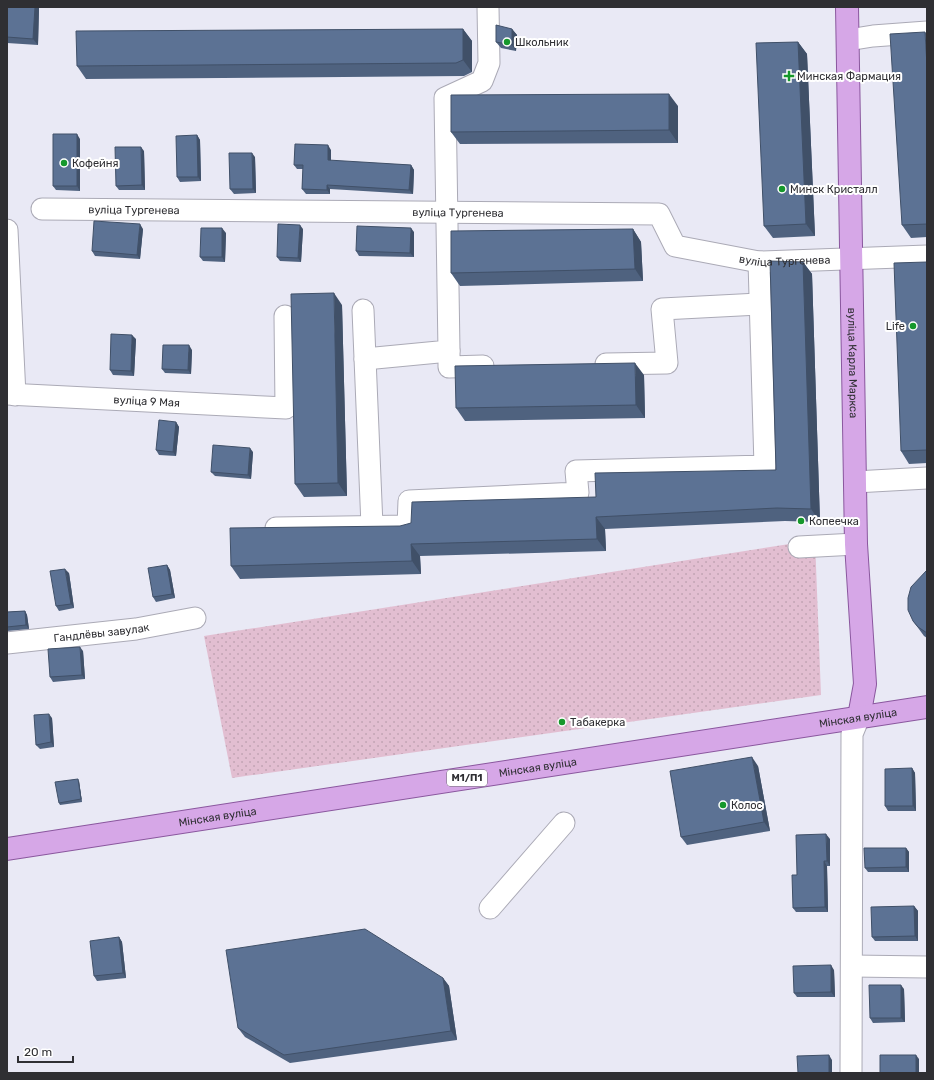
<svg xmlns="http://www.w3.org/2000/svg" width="934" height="1080" font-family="Rubik,sans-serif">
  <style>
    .park { fill: url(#park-dots) }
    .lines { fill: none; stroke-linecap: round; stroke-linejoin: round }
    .minor-casing { stroke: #abaab6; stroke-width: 23 }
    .major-casing { stroke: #8a579e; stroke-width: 24 }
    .minor { stroke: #fff; stroke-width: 21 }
    .major { stroke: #d6a7e7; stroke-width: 22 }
    .wall { fill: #4f627f }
    .shaded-wall { fill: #405068 }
    .building { fill: #5c7294; stroke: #405068 }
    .poi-dot { fill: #16982c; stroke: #fff; stroke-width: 1.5 }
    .labels { text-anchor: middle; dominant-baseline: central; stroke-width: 4; stroke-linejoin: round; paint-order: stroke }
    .shield { fill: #fff; stroke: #6d6d70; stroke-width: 1 }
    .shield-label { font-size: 10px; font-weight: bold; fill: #2f2f33 }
    .poi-label { font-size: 11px; fill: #2f2f33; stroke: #fff; text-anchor: start }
    .street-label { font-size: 11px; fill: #2f2f33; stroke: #fff }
  </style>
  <defs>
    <pattern id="park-dots" width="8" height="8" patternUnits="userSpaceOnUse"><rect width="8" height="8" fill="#e2bed1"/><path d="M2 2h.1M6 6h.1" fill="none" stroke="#c2a4b4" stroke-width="1.8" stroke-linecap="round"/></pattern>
  </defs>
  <rect width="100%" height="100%" fill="#e9e9f5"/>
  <path class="park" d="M 815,540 L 821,695 L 232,778 L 204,636 Z"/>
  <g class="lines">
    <defs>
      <g id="minor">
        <path d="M 848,40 L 873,36 L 927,32"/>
        <path id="s1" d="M 42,209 L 659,214 L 675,246 L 759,262 L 927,256"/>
        <path d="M 7,230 L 15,395"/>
        <path d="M 363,310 L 372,526"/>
        <path d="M 449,351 L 449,367 L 483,366"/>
        <path d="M 365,359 L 449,351 L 445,98 L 482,81 L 489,63 L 488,7"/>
        <path d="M 606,364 L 667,363 L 662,309 L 759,304"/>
        <path id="s2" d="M 7,394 L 286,408 L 285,316"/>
        <path d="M 855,482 L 927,478"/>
        <path d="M 276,528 L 408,526 L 409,501 L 578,493 L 576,471 L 765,466 L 759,262"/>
        <path d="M 799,547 L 856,544"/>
        <path id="s3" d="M 7,643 L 136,629 L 195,618"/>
        <path d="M 490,908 L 564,823"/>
        <path d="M 852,966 L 927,967"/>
        <path d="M 851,1073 L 852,734 L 859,717"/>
      </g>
      <g id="major">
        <path id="s4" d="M 847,7 L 856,544 L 865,684 L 859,717"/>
        <path id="s5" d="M 7,849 L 927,707"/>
      </g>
    </defs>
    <use href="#minor" class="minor-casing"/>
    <use href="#major" class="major-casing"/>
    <use href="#minor" class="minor"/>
    <use href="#major" class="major"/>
  </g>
  <path class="wall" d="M 7,7 L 39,7 L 38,45 L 7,43 Z
    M 463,29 L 472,41 L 472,72 L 464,76 L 86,79 L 77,66 Z
    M 512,29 L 517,35 L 516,51 L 501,48 L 496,42 Z
    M 927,35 L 927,237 L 911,238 L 902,225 Z
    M 798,42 L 807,54 L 815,236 L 773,238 L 764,226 Z
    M 678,106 L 678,143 L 460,144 L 451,132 Z
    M 197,135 L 200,140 L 201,181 L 180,182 L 177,177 Z
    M 80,139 L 80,191 L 56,190 L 53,186 Z
    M 331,150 L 331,161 L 411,165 L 414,170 L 413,194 L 330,189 L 330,194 L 306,194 L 302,189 L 303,169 L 297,169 L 294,165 Z
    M 144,151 L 145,190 L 119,190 L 116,186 Z
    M 255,157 L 256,193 L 234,194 L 230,189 Z
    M 143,229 L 140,259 L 95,256 L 92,251 Z
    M 303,229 L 301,262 L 280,261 L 277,257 Z
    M 633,229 L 641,242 L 643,281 L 460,286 L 451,273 Z
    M 414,232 L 414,257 L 359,256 L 356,251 Z
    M 226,233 L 225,262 L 203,261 L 200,257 Z
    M 803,262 L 812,274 L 820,522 L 785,521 L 605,529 L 606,551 L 420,556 L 421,574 L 240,579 L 231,566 L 400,526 L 596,497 L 776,470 Z
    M 927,262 L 927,463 L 909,464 L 901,451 Z
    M 342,305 L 347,496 L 304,497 L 295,484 Z
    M 136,339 L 134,376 L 113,375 L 110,370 Z
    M 192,350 L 191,374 L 165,373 L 162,369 Z
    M 644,375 L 645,418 L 465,421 L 456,408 Z
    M 176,422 L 179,427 L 176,456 L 159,455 L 156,450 Z
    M 253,452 L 251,479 L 215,476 L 211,472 Z
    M 167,565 L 170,570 L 175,598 L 156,602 L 153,597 Z
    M 927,570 L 927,638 L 924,636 L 913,621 Z
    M 69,573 L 74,608 L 59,611 L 56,606 Z
    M 25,611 L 27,615 L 29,629 L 7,631 L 7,612 Z
    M 83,651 L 85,679 L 53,682 L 50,677 Z
    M 52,718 L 54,747 L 40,749 L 36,745 Z
    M 758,766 L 770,831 L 687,845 L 681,837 Z
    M 912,768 L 915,773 L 916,811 L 888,811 L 885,806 Z
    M 79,781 L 82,802 L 60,805 L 59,803 Z
    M 830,839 L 830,866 L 827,866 L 828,912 L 796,912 L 793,908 L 797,875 Z
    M 906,848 L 909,852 L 909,872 L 868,872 L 865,868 Z
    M 914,906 L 918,911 L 918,941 L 875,941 L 872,937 Z
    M 119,937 L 122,942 L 126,978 L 97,981 L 94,976 Z
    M 834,970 L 835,997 L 797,997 L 794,993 Z
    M 443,978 L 449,986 L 457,1040 L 290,1063 L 245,1037 L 238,1028 Z
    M 904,989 L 905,1022 L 873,1023 L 870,1018 Z"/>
  <path class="shaded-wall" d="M 35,7 L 39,7 L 38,45 L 33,39 Z
    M 463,29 L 472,41 L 472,72 L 463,60 Z
    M 512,29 L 517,35 L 516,51 L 512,45 Z
    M 925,32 L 927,35 L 927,66 Z
    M 798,42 L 807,54 L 815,236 L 806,224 Z
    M 669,94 L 678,106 L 678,143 L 669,130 Z
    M 77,134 L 80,139 L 80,191 L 77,186 Z
    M 197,135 L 200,140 L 201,181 L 198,177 Z
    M 328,145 L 331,150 L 331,165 L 328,160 Z
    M 141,147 L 144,151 L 145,190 L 142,185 Z
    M 252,153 L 255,157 L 256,193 L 253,189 Z
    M 411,165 L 414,170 L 413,194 L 409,190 Z
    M 327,185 L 330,189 L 330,194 L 327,190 Z
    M 140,224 L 143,229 L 140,259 L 137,255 Z
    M 300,225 L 303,229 L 301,262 L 298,258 Z
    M 222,228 L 226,233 L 225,262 L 222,257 Z
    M 411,228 L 414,232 L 414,257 L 410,253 Z
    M 633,229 L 641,242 L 643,281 L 635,269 Z
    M 803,262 L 812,274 L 820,522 L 811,509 Z
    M 334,293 L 342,305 L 347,496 L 338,483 Z
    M 132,335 L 136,339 L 134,376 L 131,371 Z
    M 189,345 L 192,350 L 191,374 L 188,370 Z
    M 635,363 L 644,375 L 645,418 L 636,405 Z
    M 176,422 L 179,427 L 176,456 L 173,452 Z
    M 250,448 L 253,452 L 251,479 L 248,475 Z
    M 596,517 L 605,529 L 606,551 L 597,539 Z
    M 411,544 L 420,556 L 421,574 L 412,561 Z
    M 167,565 L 170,570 L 175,598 L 172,594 Z
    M 65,569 L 69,573 L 74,608 L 71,604 Z
    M 25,611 L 27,615 L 29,629 L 26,625 Z
    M 80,647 L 83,651 L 85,679 L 82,675 Z
    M 49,714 L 52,718 L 54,747 L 51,742 Z
    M 752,757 L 758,766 L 770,831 L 764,822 Z
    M 912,768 L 915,773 L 916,811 L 913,806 Z
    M 78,779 L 79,781 L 82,802 L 81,799 Z
    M 826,834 L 830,839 L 830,866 L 827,861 Z
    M 906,848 L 909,852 L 909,872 L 906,867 Z
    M 824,861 L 827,866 L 828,912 L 825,907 Z
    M 914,906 L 918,911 L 918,941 L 915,936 Z
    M 119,937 L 122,942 L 126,978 L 123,973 Z
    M 831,965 L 834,970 L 835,997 L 831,992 Z
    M 443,978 L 449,986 L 457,1040 L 451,1031 Z
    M 901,985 L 904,989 L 905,1022 L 901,1018 Z
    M 829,1055 L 832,1060 L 832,1073 L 829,1073 Z
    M 916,1055 L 919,1059 L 919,1073 L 916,1073 Z"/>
  <path class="building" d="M 7,7 L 35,7 L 33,39 L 7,37 Z
    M 496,25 L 512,29 L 512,45 L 496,42 Z
    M 463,29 L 463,60 L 456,63 L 77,66 L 76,31 Z
    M 925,32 L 927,66 L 927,224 L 902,225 L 890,34 Z
    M 798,42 L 806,224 L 764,226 L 756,43 Z
    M 669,94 L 669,130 L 451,132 L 451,95 Z
    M 53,134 L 77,134 L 77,186 L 53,186 Z
    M 197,135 L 198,177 L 177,177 L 176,136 Z
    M 295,144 L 328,145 L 328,160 L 411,165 L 409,190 L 327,185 L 327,190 L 302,189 L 303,165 L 294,165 Z
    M 115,147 L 141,147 L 142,185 L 116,186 Z
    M 229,153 L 252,153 L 253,189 L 230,189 Z
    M 94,221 L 140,224 L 137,255 L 92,251 Z
    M 278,224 L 300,225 L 298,258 L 277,257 Z
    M 357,226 L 411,228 L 410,253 L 356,251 Z
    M 201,228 L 222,228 L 222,257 L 200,257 Z
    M 633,229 L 635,269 L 451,273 L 451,231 Z
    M 770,261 L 803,262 L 811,509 L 777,508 L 596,517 L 597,539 L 411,544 L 412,561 L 231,566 L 230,528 L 400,526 L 411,523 L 412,502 L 596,497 L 595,473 L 776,470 Z
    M 927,262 L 927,450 L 901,451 L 894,263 Z
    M 334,293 L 338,483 L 295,484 L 291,294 Z
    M 111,334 L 132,335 L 131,371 L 110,370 Z
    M 163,345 L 189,345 L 188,370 L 162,369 Z
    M 635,363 L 636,405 L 456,408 L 455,366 Z
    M 159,420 L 176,422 L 173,452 L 156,450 Z
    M 213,445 L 250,448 L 248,475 L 211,472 Z
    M 167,565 L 172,594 L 153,597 L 148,568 Z
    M 65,569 L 71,604 L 56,606 L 50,571 Z
    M 927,570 L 927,633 L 918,627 L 913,621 L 908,610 L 908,598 L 911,587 Z
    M 25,611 L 26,625 L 7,627 L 7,612 Z
    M 80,647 L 82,675 L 50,677 L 48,649 Z
    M 49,714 L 51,742 L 36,745 L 34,715 Z
    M 752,757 L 764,822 L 681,837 L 670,771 Z
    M 912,768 L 913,806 L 885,806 L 885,769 Z
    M 78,779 L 81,799 L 59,803 L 55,782 Z
    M 826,834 L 827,861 L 824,861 L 825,907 L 793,908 L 792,875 L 797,875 L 796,835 Z
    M 864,848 L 906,848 L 906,867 L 865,868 Z
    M 914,906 L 915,936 L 872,937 L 871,907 Z
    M 365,929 L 443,978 L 451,1031 L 284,1055 L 238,1028 L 226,950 Z
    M 119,937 L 123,973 L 94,976 L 90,941 Z
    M 831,965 L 831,992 L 794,993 L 793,966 Z
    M 869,985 L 901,985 L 901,1018 L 870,1018 Z
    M 829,1055 L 829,1073 L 798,1073 L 797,1056 Z
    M 880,1055 L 916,1055 L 916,1073 L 880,1073 Z"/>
  <g class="poi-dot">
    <circle cx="507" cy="42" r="4"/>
    <path d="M787 70h4v4h4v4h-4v4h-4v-4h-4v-4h4z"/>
    <circle cx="64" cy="163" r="4"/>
    <circle cx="782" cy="189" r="4"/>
    <circle cx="913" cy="326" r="4"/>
    <circle cx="801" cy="521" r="4"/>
    <circle cx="562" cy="722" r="4"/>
    <circle cx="723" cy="805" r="4"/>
  </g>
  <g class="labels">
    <rect class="shield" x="447" y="770" width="40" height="16" rx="3"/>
    <g class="shield-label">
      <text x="467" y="778">М1/П1</text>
    </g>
    <g class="poi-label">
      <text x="515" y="42">Школьник</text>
      <text x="797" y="76">Минская Фармация</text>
      <text x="72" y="163">Кофейня</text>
      <text x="790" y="189">Минск Кристалл</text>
      <text x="905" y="326" text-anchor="end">Life</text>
      <text x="809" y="521">Копеечка</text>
      <text x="570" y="722">Табакерка</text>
      <text x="731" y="805">Колос</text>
    </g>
    <g class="street-label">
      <text stroke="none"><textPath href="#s1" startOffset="92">вуліца Тургенева</textPath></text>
      <text stroke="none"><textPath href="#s1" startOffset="416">вуліца Тургенева</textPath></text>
      <text stroke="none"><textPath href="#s1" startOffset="764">вуліца Тургенева</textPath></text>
      <text stroke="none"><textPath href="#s4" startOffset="356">вуліца Карла Маркса</textPath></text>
      <text stroke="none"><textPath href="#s2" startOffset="140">вуліца 9 Мая</textPath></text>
      <text stroke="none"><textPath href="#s3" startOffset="95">Гандлёвы завулак</textPath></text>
      <text stroke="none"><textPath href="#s5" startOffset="861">Мінская вуліца</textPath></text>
      <text stroke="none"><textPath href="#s5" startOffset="537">Мінская вуліца</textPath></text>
      <text stroke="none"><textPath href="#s5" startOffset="213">Мінская вуліца</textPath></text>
    </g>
  </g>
  <rect width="934" height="1080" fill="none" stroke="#2f2f33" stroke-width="16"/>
  <path d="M18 1056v6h55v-6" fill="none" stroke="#2f2f33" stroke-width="2"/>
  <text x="24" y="1056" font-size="12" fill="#2f2f33" stroke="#ffffff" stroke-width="3" paint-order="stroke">20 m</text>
</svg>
